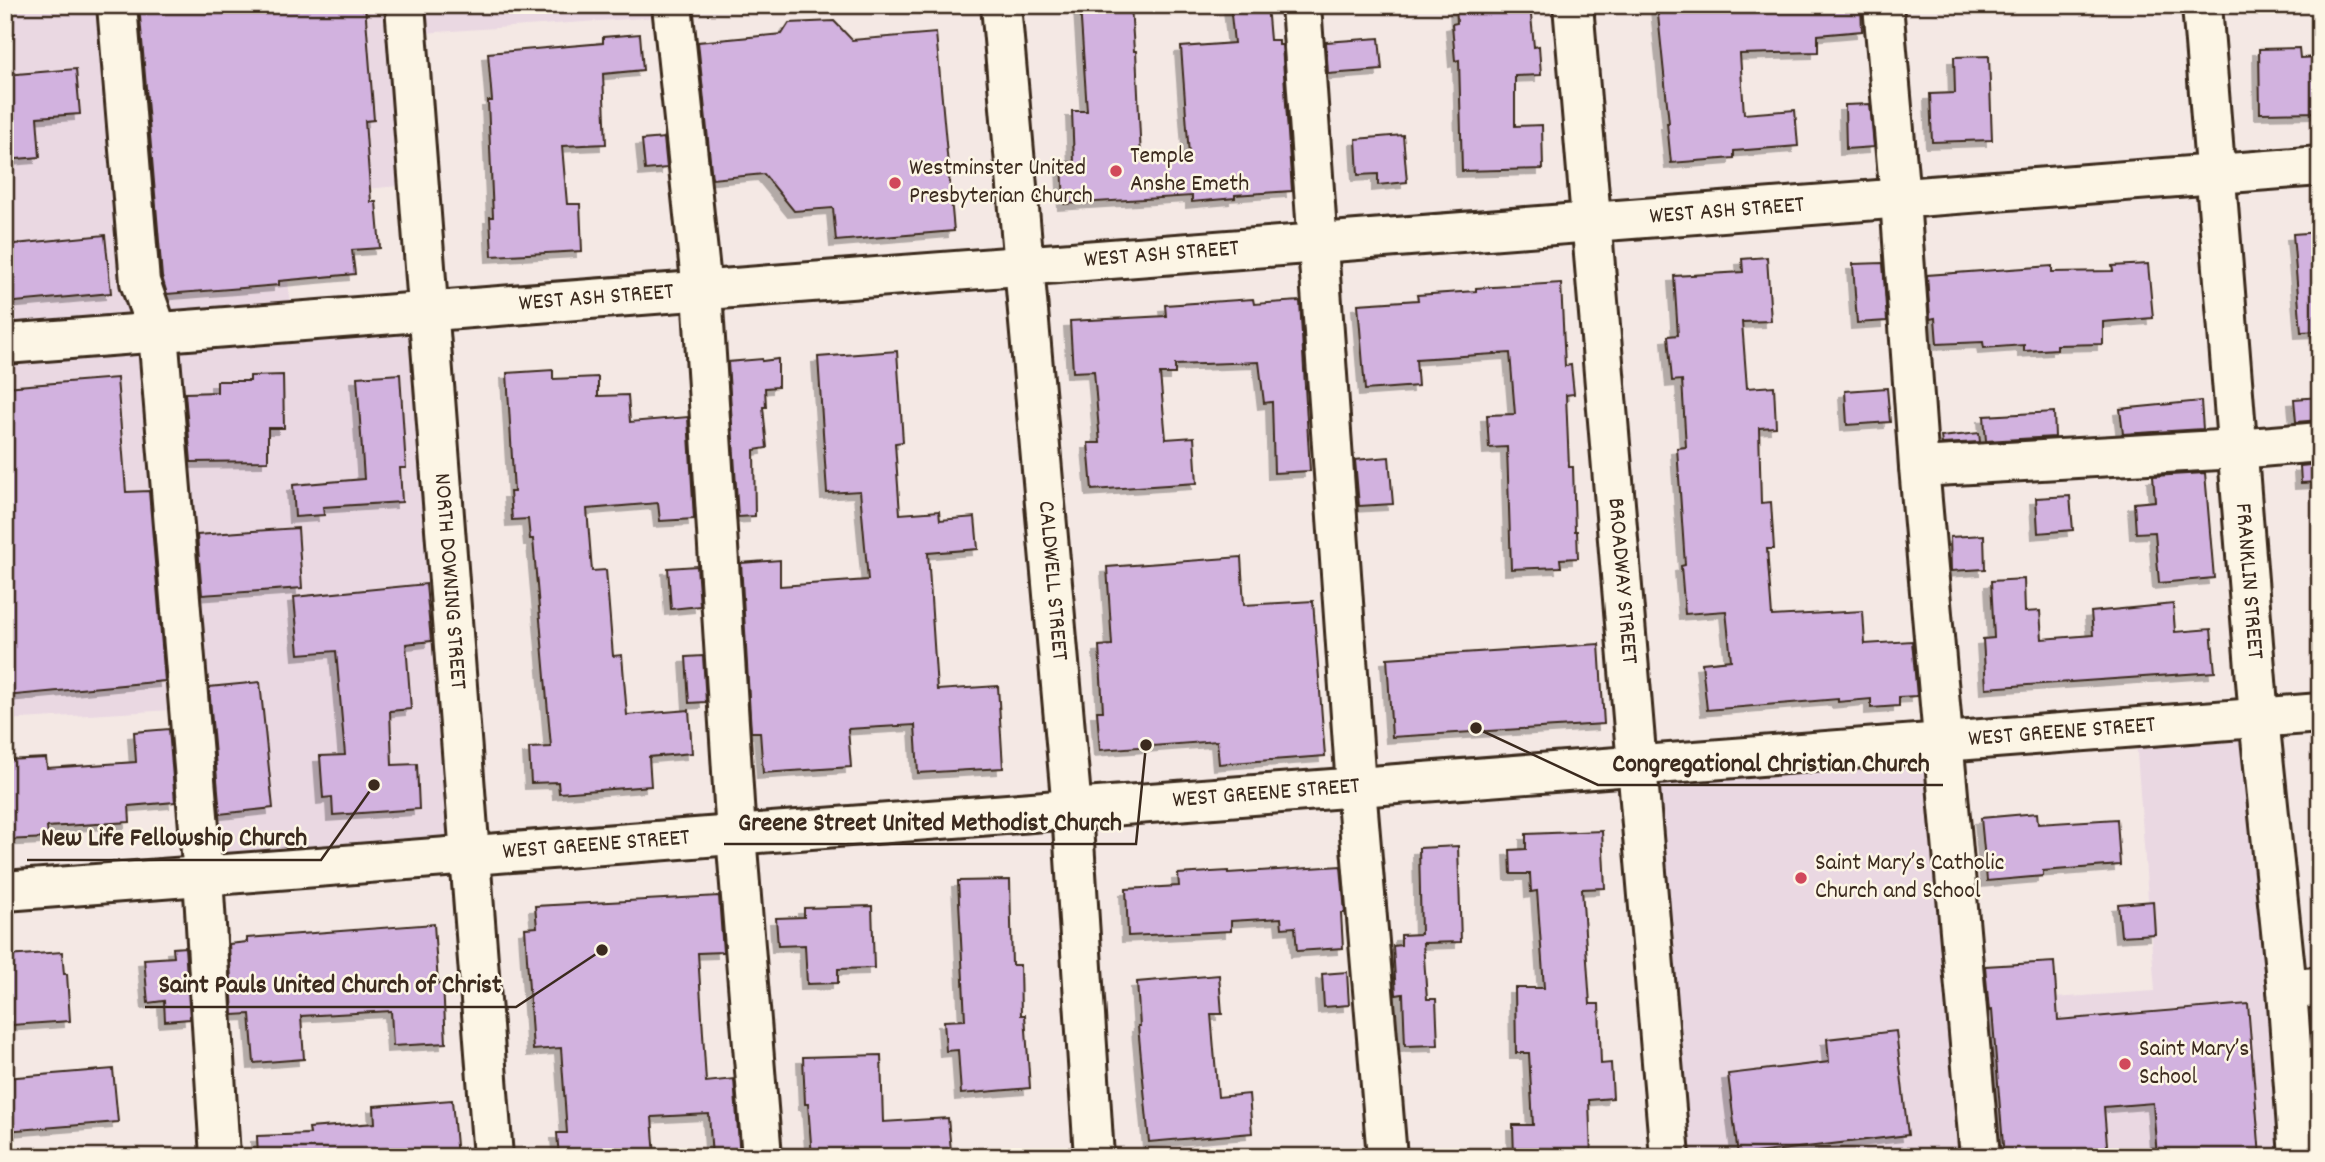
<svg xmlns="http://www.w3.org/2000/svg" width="2325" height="1162" font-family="Dekko,sans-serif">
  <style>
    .built { fill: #ead8e2 }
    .building { fill: #d2b2df; stroke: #3b2a1e; stroke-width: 2; filter: url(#shadow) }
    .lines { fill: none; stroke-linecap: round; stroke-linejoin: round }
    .minor-casing { stroke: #3b2a1e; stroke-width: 44 }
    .minor { stroke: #fcf5e5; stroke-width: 38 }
    .poi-dot { fill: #d1495b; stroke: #fcf5e5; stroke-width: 2.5 }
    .labels { text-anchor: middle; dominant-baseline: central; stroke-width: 5; stroke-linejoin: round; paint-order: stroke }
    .poi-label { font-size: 24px; fill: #3b2a1e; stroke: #fcf5e5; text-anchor: start }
    .street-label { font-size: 24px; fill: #3b2a1e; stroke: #fcf5e5 }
    .leader { fill: none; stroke: #3b2a1e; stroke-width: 2.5 }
    .callout-dot { fill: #3b2a1e; stroke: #fcf5e5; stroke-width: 2.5 }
    .callout-label { font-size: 26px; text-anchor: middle; font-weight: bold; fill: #3b2a1e; stroke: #fcf5e5; stroke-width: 5; stroke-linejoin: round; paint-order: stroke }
  </style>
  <defs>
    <filter id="shadow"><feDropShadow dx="-6" dy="6" stdDeviation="0" flood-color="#0004"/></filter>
  </defs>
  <rect width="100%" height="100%" fill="#f4e8e4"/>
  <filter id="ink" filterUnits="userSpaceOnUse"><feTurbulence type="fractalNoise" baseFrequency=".0143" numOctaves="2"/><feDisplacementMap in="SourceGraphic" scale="14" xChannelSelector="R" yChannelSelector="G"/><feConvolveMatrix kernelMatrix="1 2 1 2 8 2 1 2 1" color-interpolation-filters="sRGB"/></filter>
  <g filter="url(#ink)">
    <path class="built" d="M 53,5 L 672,5 L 673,16 L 408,34 L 419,184 L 283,197 L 291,322 L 428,312 L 470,856 L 203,876 L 189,709 L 5,720 L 5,10 Z
      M 2259,718 L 2299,1157 L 1670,1157 L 1637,766 L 1942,743 L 1967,1004 L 2155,991 L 2135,727 Z"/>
    <path class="building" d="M 139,5 L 365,5 L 374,120 L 365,121 L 371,202 L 376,202 L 380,248 L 352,250 L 355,274 L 279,281 L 279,285 L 167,294 L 162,277 Z
      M 1080,5 L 1131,5 L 1134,51 L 1136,51 L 1141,158 L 1189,155 L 1181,47 L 1234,43 L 1230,5 L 1267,5 L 1270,40 L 1279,40 L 1279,45 L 1282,45 L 1292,191 L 1235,195 L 1235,198 L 1192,202 L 1192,196 L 1064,204 L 1062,163 L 1074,162 L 1072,111 L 1087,111 Z
      M 1456,5 L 1530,5 L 1534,47 L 1539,46 L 1541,75 L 1515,76 L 1515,126 L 1542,125 L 1543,169 L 1462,171 L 1459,60 L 1455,61 L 1452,24 L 1457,23 Z
      M 1657,5 L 1861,5 L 1862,31 L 1818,35 L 1818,52 L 1740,54 L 1744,114 L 1795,110 L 1798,146 L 1734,151 L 1734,158 L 1671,163 L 1667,123 L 1669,123 Z
      M 834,21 L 852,40 L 936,33 L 954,231 L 836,241 L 833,208 L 794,211 L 764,174 L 712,179 L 698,42 L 782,34 L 789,23 Z
      M 640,34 L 643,70 L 603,74 L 606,144 L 562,146 L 567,204 L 580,204 L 582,251 L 492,256 L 490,217 L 493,217 L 488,101 L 492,101 L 488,53 L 603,43 L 603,37 Z
      M 1379,38 L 1382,70 L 1328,74 L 1326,42 Z
      M 2299,48 L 2300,58 L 2320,57 L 2320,112 L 2260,113 L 2259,49 Z
      M 1989,56 L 1992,140 L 1932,142 L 1930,94 L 1955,93 L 1954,57 Z
      M 76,69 L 80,114 L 37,117 L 40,157 L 5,160 L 5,75 Z
      M 1870,104 L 1874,147 L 1846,149 L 1845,105 Z
      M 1403,135 L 1407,182 L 1378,185 L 1378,174 L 1358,175 L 1356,139 Z
      M 664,138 L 667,168 L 645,170 L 642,140 Z
      M 2320,232 L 2320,331 L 2301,332 L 2293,234 Z
      M 105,235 L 111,293 L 5,303 L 5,245 Z
      M 1767,257 L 1771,321 L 1742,322 L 1747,388 L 1774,386 L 1776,427 L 1759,428 L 1761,503 L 1771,502 L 1774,549 L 1767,549 L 1772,616 L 1863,611 L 1865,644 L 1912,641 L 1917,696 L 1899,697 L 1899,706 L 1871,708 L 1871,699 L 1838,702 L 1838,699 L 1707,710 L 1702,663 L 1731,660 L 1726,611 L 1685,614 L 1681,566 L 1685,565 L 1677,448 L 1686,447 L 1682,380 L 1672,381 L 1668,336 L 1678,335 L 1674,276 L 1743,272 L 1742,259 Z
      M 1883,263 L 1887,321 L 1857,323 L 1853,264 Z
      M 2148,264 L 2153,318 L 2103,322 L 2103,344 L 2057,345 L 2057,349 L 2024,351 L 2024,345 L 1984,348 L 1983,342 L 1937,344 L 1935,318 L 1930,319 L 1927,275 L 2052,266 L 2052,272 L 2113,271 L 2112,266 Z
      M 1561,283 L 1565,366 L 1571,365 L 1574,394 L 1566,395 L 1569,467 L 1573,467 L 1575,531 L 1577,531 L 1578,558 L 1560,559 L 1561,567 L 1511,569 L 1507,447 L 1489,448 L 1487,415 L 1515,414 L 1510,353 L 1416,359 L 1418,386 L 1365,390 L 1358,304 L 1418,300 L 1417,295 L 1476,291 L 1476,288 Z
      M 1253,299 L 1254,304 L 1300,301 L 1310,471 L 1274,473 L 1272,402 L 1264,403 L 1259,362 L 1175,365 L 1175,374 L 1160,374 L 1166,439 L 1194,437 L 1197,483 L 1092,490 L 1088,443 L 1100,443 L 1094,371 L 1073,372 L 1070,321 L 1166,316 L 1165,305 Z
      M 897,351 L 903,442 L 895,443 L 900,514 L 939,511 L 940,520 L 975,517 L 978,549 L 928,553 L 937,690 L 998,686 L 1003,768 L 918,773 L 915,725 L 848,729 L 851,767 L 763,773 L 760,732 L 751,732 L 741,563 L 780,560 L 780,586 L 868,580 L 860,491 L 827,493 L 818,357 Z
      M 762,359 L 762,361 L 778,359 L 778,387 L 765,388 L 766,407 L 763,407 L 767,448 L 754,450 L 755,516 L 738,517 L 728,362 Z
      M 553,370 L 553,379 L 598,377 L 598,396 L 628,395 L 630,422 L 688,417 L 694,519 L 660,521 L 658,503 L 587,509 L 592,571 L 606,570 L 613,656 L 622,655 L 627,715 L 689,710 L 692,753 L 649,757 L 651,786 L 559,793 L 558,782 L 531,783 L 529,748 L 551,747 L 533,539 L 530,539 L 528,519 L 512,520 L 510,492 L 514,492 L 507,373 Z
      M 400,374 L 406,468 L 400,468 L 402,502 L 323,507 L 324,515 L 295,517 L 293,485 L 364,479 L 357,377 Z
      M 283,375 L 284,428 L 268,428 L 268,461 L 191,462 L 185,393 L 217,392 L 217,381 L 250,381 L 250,376 Z
      M 117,378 L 126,492 L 149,491 L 165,681 L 5,696 L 5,387 Z
      M 1887,388 L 1890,422 L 1847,425 L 1845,391 Z
      M 2320,397 L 2320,420 L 2296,422 L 2294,399 Z
      M 2201,401 L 2203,429 L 2123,434 L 2120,409 Z
      M 2054,412 L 2055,437 L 1986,441 L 1984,416 Z
      M 1979,433 L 1980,442 L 1942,444 L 1941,437 Z
      M 1389,457 L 1393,504 L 1359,506 L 1355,460 Z
      M 2320,464 L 2320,482 L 2301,483 L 2300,466 Z
      M 2205,473 L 2214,578 L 2159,583 L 2155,532 L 2136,533 L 2134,503 L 2155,501 L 2153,476 Z
      M 2070,496 L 2073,530 L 2038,533 L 2036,498 Z
      M 298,528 L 302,588 L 202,595 L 197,535 Z
      M 1984,535 L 1985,569 L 1951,571 L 1950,537 Z
      M 1241,557 L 1244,605 L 1313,601 L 1325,756 L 1219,764 L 1217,741 L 1100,750 L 1097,711 L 1103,711 L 1099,646 L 1112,645 L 1107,567 Z
      M 697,566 L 700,606 L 671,609 L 668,568 Z
      M 2024,579 L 2025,612 L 2040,611 L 2042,639 L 2093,635 L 2091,612 L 2173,604 L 2175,632 L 2211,629 L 2215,672 L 1986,688 L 1983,639 L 1994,638 L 1991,581 Z
      M 426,584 L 431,641 L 406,644 L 411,709 L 390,711 L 392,765 L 417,764 L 419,809 L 333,815 L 332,797 L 323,798 L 320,756 L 345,755 L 336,651 L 299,654 L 294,597 Z
      M 1599,644 L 1604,724 L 1392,737 L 1387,658 Z
      M 703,656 L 706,702 L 689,703 L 686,657 Z
      M 260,682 L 273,808 L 220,814 L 209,687 Z
      M 169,729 L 175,802 L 129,806 L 130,822 L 47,827 L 48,838 L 5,840 L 5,760 L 46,758 L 47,768 L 136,762 L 134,732 Z
      M 2037,813 L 2038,824 L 2117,819 L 2120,865 L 2043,871 L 2043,876 L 1987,881 L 1981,818 Z
      M 1602,831 L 1605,888 L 1582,889 L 1590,1004 L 1599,1004 L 1601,1064 L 1611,1063 L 1613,1098 L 1589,1100 L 1591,1157 L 1514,1157 L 1513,1125 L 1533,1125 L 1529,1053 L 1516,1053 L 1515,988 L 1544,988 L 1537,891 L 1531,892 L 1530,874 L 1511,874 L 1510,850 L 1526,849 L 1526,834 Z
      M 1458,846 L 1461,942 L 1423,943 L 1427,999 L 1436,999 L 1438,1045 L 1405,1046 L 1403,994 L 1396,995 L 1393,946 L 1401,945 L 1401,935 L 1421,934 L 1419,848 Z
      M 1341,866 L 1345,913 L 1341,913 L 1343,948 L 1297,951 L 1295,927 L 1282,928 L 1281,918 L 1231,921 L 1231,931 L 1128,936 L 1126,889 L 1179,886 L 1178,874 L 1228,871 L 1228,873 Z
      M 1010,880 L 1012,965 L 1020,965 L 1021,1015 L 1025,1015 L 1030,1088 L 961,1094 L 958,1050 L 946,1051 L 944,1021 L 965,1020 L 958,881 Z
      M 719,896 L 723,952 L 698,953 L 706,1082 L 734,1079 L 740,1157 L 712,1157 L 709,1114 L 652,1117 L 655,1157 L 559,1157 L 557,1133 L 567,1133 L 561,1048 L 533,1050 L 525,928 L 537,927 L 535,906 Z
      M 2153,901 L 2155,934 L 2121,936 L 2118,904 Z
      M 872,906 L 874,968 L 838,969 L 838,983 L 807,984 L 805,945 L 778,946 L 776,918 L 804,917 L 804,908 Z
      M 434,924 L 438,984 L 443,983 L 446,1043 L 393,1046 L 391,1011 L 301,1016 L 304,1059 L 254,1063 L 250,1014 L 233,1015 L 229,944 L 247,942 L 247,938 Z
      M 185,947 L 190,1019 L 165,1021 L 164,1001 L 148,1003 L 144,959 L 174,957 L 173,948 Z
      M 62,952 L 64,974 L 67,974 L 70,1021 L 12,1025 L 7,956 Z
      M 2054,962 L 2058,1020 L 2248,1004 L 2260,1157 L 2157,1157 L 2153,1103 L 2104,1107 L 2108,1157 L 2004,1157 L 1992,1010 L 1989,1011 L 1985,966 Z
      M 1347,972 L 1349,1005 L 1324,1007 L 1322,974 Z
      M 1219,975 L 1222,1014 L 1211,1014 L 1218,1097 L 1249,1094 L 1252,1133 L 1149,1142 L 1138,1026 L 1140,1026 L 1137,982 Z
      M 1896,1031 L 1908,1135 L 1738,1155 L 1728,1074 L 1829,1062 L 1827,1039 Z
      M 881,1055 L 883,1122 L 948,1118 L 951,1151 L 855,1157 L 812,1157 L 808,1104 L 805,1104 L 803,1057 Z
      M 113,1069 L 118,1122 L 5,1131 L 5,1078 Z
      M 452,1100 L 457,1157 L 258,1157 L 257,1136 L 310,1134 L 309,1128 L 375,1123 L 374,1106 Z"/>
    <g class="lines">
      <defs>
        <g id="minor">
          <path d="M 117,5 L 140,282 L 158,333 L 203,876 L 220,1157"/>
          <path id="s1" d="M 405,5 L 493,1157"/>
          <path d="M 672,5 L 702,291 L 736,835 L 762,1157"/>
          <path id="s2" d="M 1001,5 L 1072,810 L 1094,1157"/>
          <path d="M 1301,5 L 1356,787 L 1387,1157"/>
          <path id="s3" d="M 1573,5 L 1670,1157"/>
          <path d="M 1883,5 L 1900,199 L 1919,467 L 1980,1157"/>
          <path id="s4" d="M 2202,5 L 2259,718 L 2287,989 L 2299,1157"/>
          <path id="s5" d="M 5,344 L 2320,166"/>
          <path d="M 1919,467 L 2237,449 L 2320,442"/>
          <path id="s6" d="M 5,891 L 2320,713"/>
          <path d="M 2287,989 L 2320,987"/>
        </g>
      </defs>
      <use href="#minor" class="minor-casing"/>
      <use href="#minor" class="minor"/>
    </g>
  </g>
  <g class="poi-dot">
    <circle cx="1116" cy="171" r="7"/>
    <circle cx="895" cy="183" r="7"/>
    <circle cx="1801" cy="878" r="7"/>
    <circle cx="2125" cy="1064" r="7"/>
  </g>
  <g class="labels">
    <g class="poi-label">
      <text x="1130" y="157">Temple<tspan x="1130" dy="28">Anshe Emeth</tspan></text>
      <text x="909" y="169">Westminster United<tspan x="909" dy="28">Presbyterian Church</tspan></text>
      <text x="1815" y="864">Saint Mary’s Catholic<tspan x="1815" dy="28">Church and School</tspan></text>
      <text x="2139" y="1050">Saint Mary’s<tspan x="2139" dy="28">School</tspan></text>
    </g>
    <g class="street-label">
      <text stroke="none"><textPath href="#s5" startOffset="1727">WEST ASH STREET</textPath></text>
      <text stroke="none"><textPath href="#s5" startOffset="1160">WEST ASH STREET</textPath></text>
      <text stroke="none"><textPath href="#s5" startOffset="593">WEST ASH STREET</textPath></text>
      <text stroke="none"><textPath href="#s1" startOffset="578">NORTH DOWNING STREET</textPath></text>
      <text stroke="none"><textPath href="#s2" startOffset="578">CALDWELL STREET</textPath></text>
      <text stroke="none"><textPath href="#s3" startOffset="578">BROADWAY STREET</textPath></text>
      <text stroke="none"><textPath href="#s4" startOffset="578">FRANKLIN STREET</textPath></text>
      <text stroke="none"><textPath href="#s6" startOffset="2063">WEST GREENE STREET</textPath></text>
      <text stroke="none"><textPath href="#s6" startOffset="1265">WEST GREENE STREET</textPath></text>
      <text stroke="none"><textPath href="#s6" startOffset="593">WEST GREENE STREET</textPath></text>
    </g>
  </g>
  <path class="leader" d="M1476 728L1598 785H1943M1146 745L1136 844H724M374 785L321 860H27M602 950L516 1007H145"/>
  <g class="callout-dot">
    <circle cx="1476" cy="728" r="7"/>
    <circle cx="1146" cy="745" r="7"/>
    <circle cx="374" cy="785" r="7"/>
    <circle cx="602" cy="950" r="7"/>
  </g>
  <g class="callout-label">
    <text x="1771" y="771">Congregational Christian Church</text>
    <text x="930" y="830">Greene Street United Methodist Church</text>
    <text x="174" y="845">New Life Fellowship Church</text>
    <text x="330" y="992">Saint Pauls United Church of Christ</text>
  </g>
  <rect width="2325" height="1162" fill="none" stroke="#fcf5e5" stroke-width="28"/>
  <rect x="14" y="14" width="2297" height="1134" fill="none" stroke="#3b2a1e" stroke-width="2.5" filter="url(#ink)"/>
</svg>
